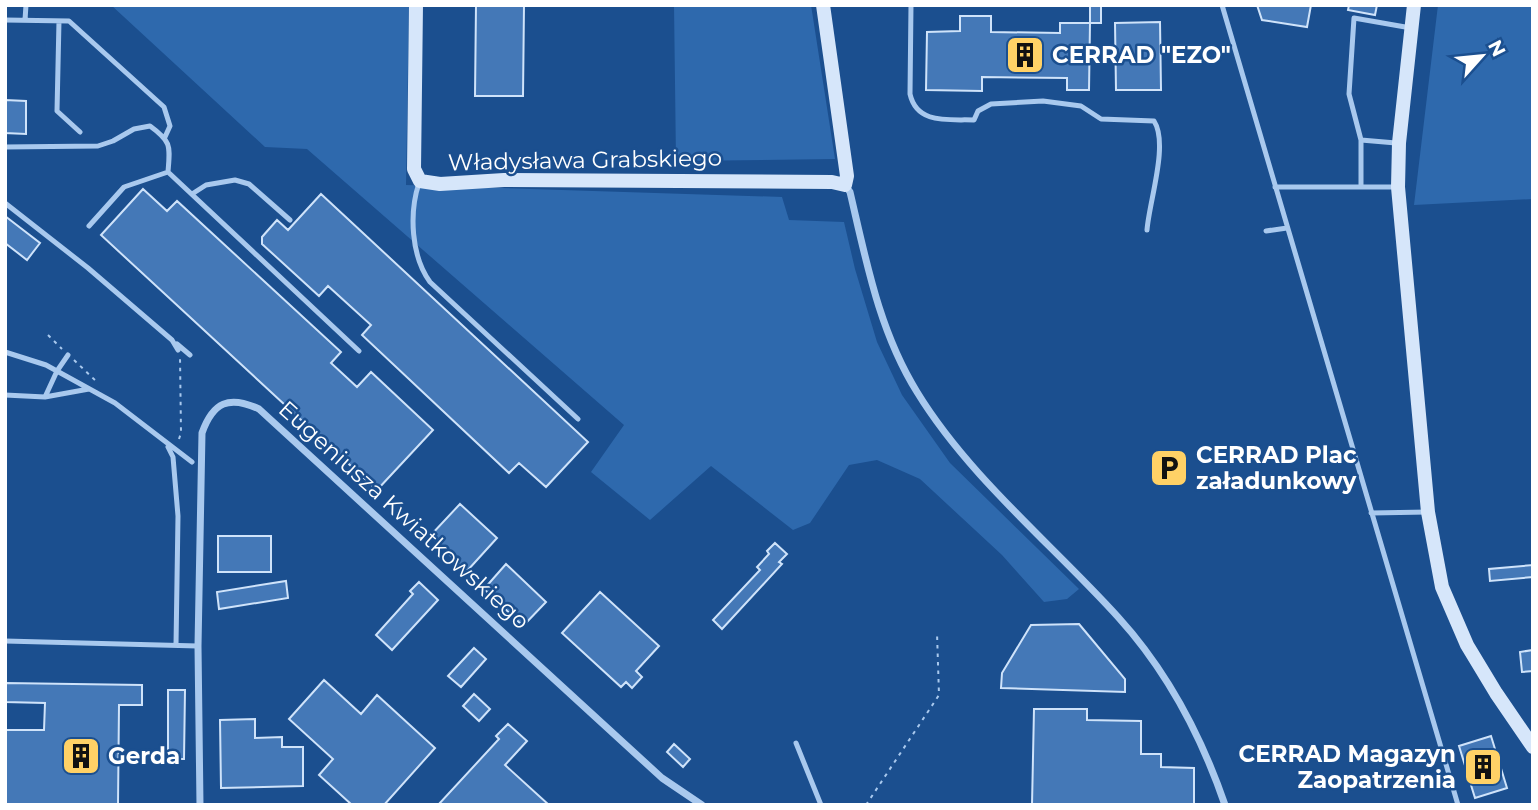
<svg xmlns="http://www.w3.org/2000/svg" width="1538" height="810" font-family="Montserrat,sans-serif">
  <style>
    .green { fill: #2e69ad }
    .building { fill: #4478b7; stroke: #cfe3fa; stroke-width: 2 }
    .lines { fill: none; stroke-linecap: round; stroke-linejoin: round }
    .path { stroke: #a9c9ee; stroke-width: 2; stroke-dasharray: 3.5 5; stroke-linecap: butt }
    .lane { stroke: #a9c9ee; stroke-width: 5 }
    .street { stroke: #a9c9ee; stroke-width: 7 }
    .secondary { stroke: #d6e6fa; stroke-width: 14 }
    .labels { text-anchor: middle; dominant-baseline: central; stroke-width: 5; stroke-linejoin: round; paint-order: stroke }
    .poi-label { font-size: 23px; font-weight: bold; fill: #fff; stroke: #1b4f8f; text-anchor: start }
    .street-label { font-size: 23px; fill: #fff; stroke: #1b4f8f }
  </style>
  <rect width="100%" height="100%" fill="#1b4f8f"/>
  <path class="green" d="M 111,5 L 409,5 L 406,185 L 782,197 L 789,220 L 844,222 L 855,269 L 877,342 L 902,395 L 950,463 L 1079,589 L 1067,599 L 1044,602 L 1002,555 L 920,479 L 877,460 L 849,465 L 810,523 L 793,530 L 711,466 L 650,520 L 591,472 L 624,425 L 307,149 L 265,147 Z
    M 674,5 L 811,5 L 835,159 L 676,161 Z
    M 1438,5 L 1533,5 L 1533,199 L 1414,205 Z"/>
  <path class="building" d="M 476,5 L 524,5 L 523,96 L 475,96 Z
    M 1090,5 L 1101,5 L 1101,23 L 1090,23 Z
    M 1257,5 L 1311,5 L 1307,27 L 1262,20 Z
    M 1349,5 L 1377,5 L 1375,15 L 1348,10 Z
    M 960,16 L 991,16 L 991,32 L 1060,33 L 1060,23 L 1090,23 L 1089,90 L 1067,90 L 1067,78 L 982,77 L 982,91 L 926,90 L 927,32 L 960,31 Z
    M 1160,22 L 1161,90 L 1116,90 L 1115,23 Z
    M 5,100 L 26,101 L 26,134 L 5,133 Z
    M 143,189 L 167,211 L 177,201 L 341,352 L 331,363 L 357,387 L 371,372 L 433,430 L 377,490 L 101,235 Z
    M 321,194 L 588,442 L 546,487 L 519,463 L 509,473 L 362,335 L 371,325 L 328,286 L 319,296 L 262,244 L 262,237 L 277,220 L 288,230 Z
    M 5,216 L 40,243 L 27,260 L 5,243 Z
    M 460,504 L 497,538 L 467,571 L 430,536 Z
    M 218,536 L 271,536 L 271,572 L 218,572 Z
    M 775,543 L 787,554 L 779,562 L 782,564 L 722,629 L 713,620 L 760,570 L 757,567 L 769,554 L 767,551 Z
    M 506,564 L 546,602 L 523,626 L 484,589 Z
    M 1533,565 L 1533,577 L 1490,581 L 1489,569 Z
    M 286,581 L 288,598 L 219,609 L 217,592 Z
    M 419,582 L 438,600 L 392,650 L 376,635 L 413,594 L 410,591 Z
    M 600,592 L 659,646 L 636,671 L 642,677 L 632,688 L 626,682 L 621,687 L 562,633 Z
    M 1079,624 L 1125,679 L 1125,692 L 1001,688 L 1002,673 L 1031,625 Z
    M 474,648 L 486,659 L 461,687 L 448,676 Z
    M 1533,650 L 1533,671 L 1522,672 L 1520,652 Z
    M 324,680 L 361,714 L 377,695 L 435,748 L 384,805 L 352,805 L 319,775 L 333,759 L 289,719 Z
    M 5,683 L 142,685 L 142,705 L 119,705 L 118,805 L 5,805 L 5,730 L 44,730 L 45,703 L 5,702 Z
    M 168,690 L 185,690 L 184,759 L 168,759 Z
    M 474,694 L 490,709 L 479,721 L 463,706 Z
    M 1034,709 L 1087,709 L 1087,720 L 1141,721 L 1141,754 L 1161,754 L 1161,767 L 1194,768 L 1194,805 L 1032,805 Z
    M 255,719 L 255,738 L 282,737 L 282,747 L 303,747 L 303,786 L 221,788 L 220,720 Z
    M 508,724 L 527,741 L 505,765 L 549,805 L 438,805 L 499,739 L 496,736 Z
    M 1491,736 L 1507,788 L 1475,798 L 1459,746 Z
    M 674,744 L 690,759 L 683,767 L 667,752 Z"/>
  <g class="lines">
    <path class="path" d="M 48,335 L 62,349
      M 74,360 L 98,383
      M 179,439 L 181,433 L 180,357
      M 866,805 L 939,695 L 937,633"/>
    <path class="lane" d="M 911,5 L 910,94 C 917,125 949,119 974,120 L 978,111 L 991,104 L 1043,101 L 1081,106 L 1101,119 L 1154,121 C 1169,144 1149,202 1147,230
      M 1222,5 L 1458,805
      M 5,20 L 69,21 L 164,107 L 170,126 L 165,137
      M 25,20 L 26,5
      M 59,21 L 57,111 L 80,132
      M 1361,140 L 1396,143
      M 5,147 L 98,146 L 113,141 L 134,129 L 150,126 C 172,142 170,146 168,172 L 359,351
      M 419,183 C 409,213 411,256 430,282 L 578,419
      M 1361,186 L 1361,140 L 1349,94 L 1354,18 L 1411,28
      M 1275,187 L 1398,187
      M 192,194 L 206,185 L 235,180 L 249,184 L 290,220
      M 5,203 L 88,268 L 172,340 L 178,350
      M 89,226 L 124,187 L 168,172
      M 1266,231 L 1287,228
      M 177,344 L 190,355
      M 5,352 L 46,365 L 115,403 L 192,462
      M 5,395 L 45,397 L 89,389
      M 45,397 L 57,371 L 68,355
      M 168,447 L 173,457 L 178,516 L 176,645
      M 1371,513 L 1428,512
      M 5,641 L 198,646
      M 796,743 L 821,805"/>
    <path class="street" d="M 845,185 L 850,192 C 866,260 879,331 917,392 C 969,477 1052,544 1118,617 C 1168,672 1201,735 1225,805
      M 200,805 L 198,646 L 202,433 C 213,402 229,395 259,409 L 662,778 L 702,805"/>
    <path class="secondary" d="M 416,5 L 414,169 L 420,181 L 440,184 L 504,180 L 832,182 L 845,185 L 847,176 L 823,5
      M 1414,5 L 1399,143 L 1398,187 L 1428,512 L 1442,587 L 1467,645 L 1496,693 L 1533,747"/>
  </g>
  <defs>
    <symbol id="building-square" viewBox="-11 -11 22 22"><rect x="-9" y="-9" width="18" height="18" rx="4" fill="#ffd166" stroke="#1b4f8f"/><path d="M-4-6H4V6H1V3H-1V6H-4ZM-2.5-4.3h1.7v1.8h-1.7ZM.8-4.3h1.7v1.8H.8ZM-2.5-1h1.7V.8h-1.7ZM.8-1h1.7V.8H.8Z" fill="#111"/></symbol>
    <symbol id="parking-square" viewBox="-11 -11 22 22"><rect x="-9" y="-9" width="18" height="18" rx="4" fill="#ffd166" stroke="#1b4f8f"/><path d="M-3.5-5.5H1a3.5 3.5 0 0 1 0 7H-1V5.5H-3.5ZM-1-3.4V-.6H.8a1.4 1.4 0 0 0 0-2.8Z" fill="#111"/></symbol>
  </defs>
  <g fill-rule="evenodd">
    <use href="#building-square" x="1003" y="33" width="44" height="44"/>
    <use href="#parking-square" x="1147" y="446" width="44" height="44"/>
    <use href="#building-square" x="59" y="734" width="44" height="44"/>
    <use href="#building-square" x="1461" y="745" width="44" height="44"/>
  </g>
  <g class="labels">
    <g class="poi-label">
      <text x="1052" y="55">CERRAD "EZO"</text>
      <text x="1196" y="455">CERRAD Plac<tspan x="1196" dy="26">załadunkowy</tspan></text>
      <text x="1456" y="754" text-anchor="end">CERRAD Magazyn<tspan x="1456" dy="26">Zaopatrzenia</tspan></text>
      <text x="108" y="756">Gerda</text>
    </g>
    <g class="street-label">
      <text transform="translate(585 160) rotate(-1)">Władysława Grabskiego</text>
      <text transform="translate(404 515) rotate(42)">Eugeniusza Kwiatkowskiego</text>
    </g>
  </g>
  <rect width="1538" height="810" fill="none" stroke="#ffffff" stroke-width="14"/>
  <g transform="translate(1482 56) rotate(63)" stroke="#1b4f8f" stroke-width="5" paint-order="stroke">
  <path d="M0-5L12 26L0 18L-12 26Z" fill="#ffffff"/>
  <text y="-10" font-size="19" font-weight="bold" text-anchor="middle" fill="#ffffff">N</text>
  </g>
</svg>
